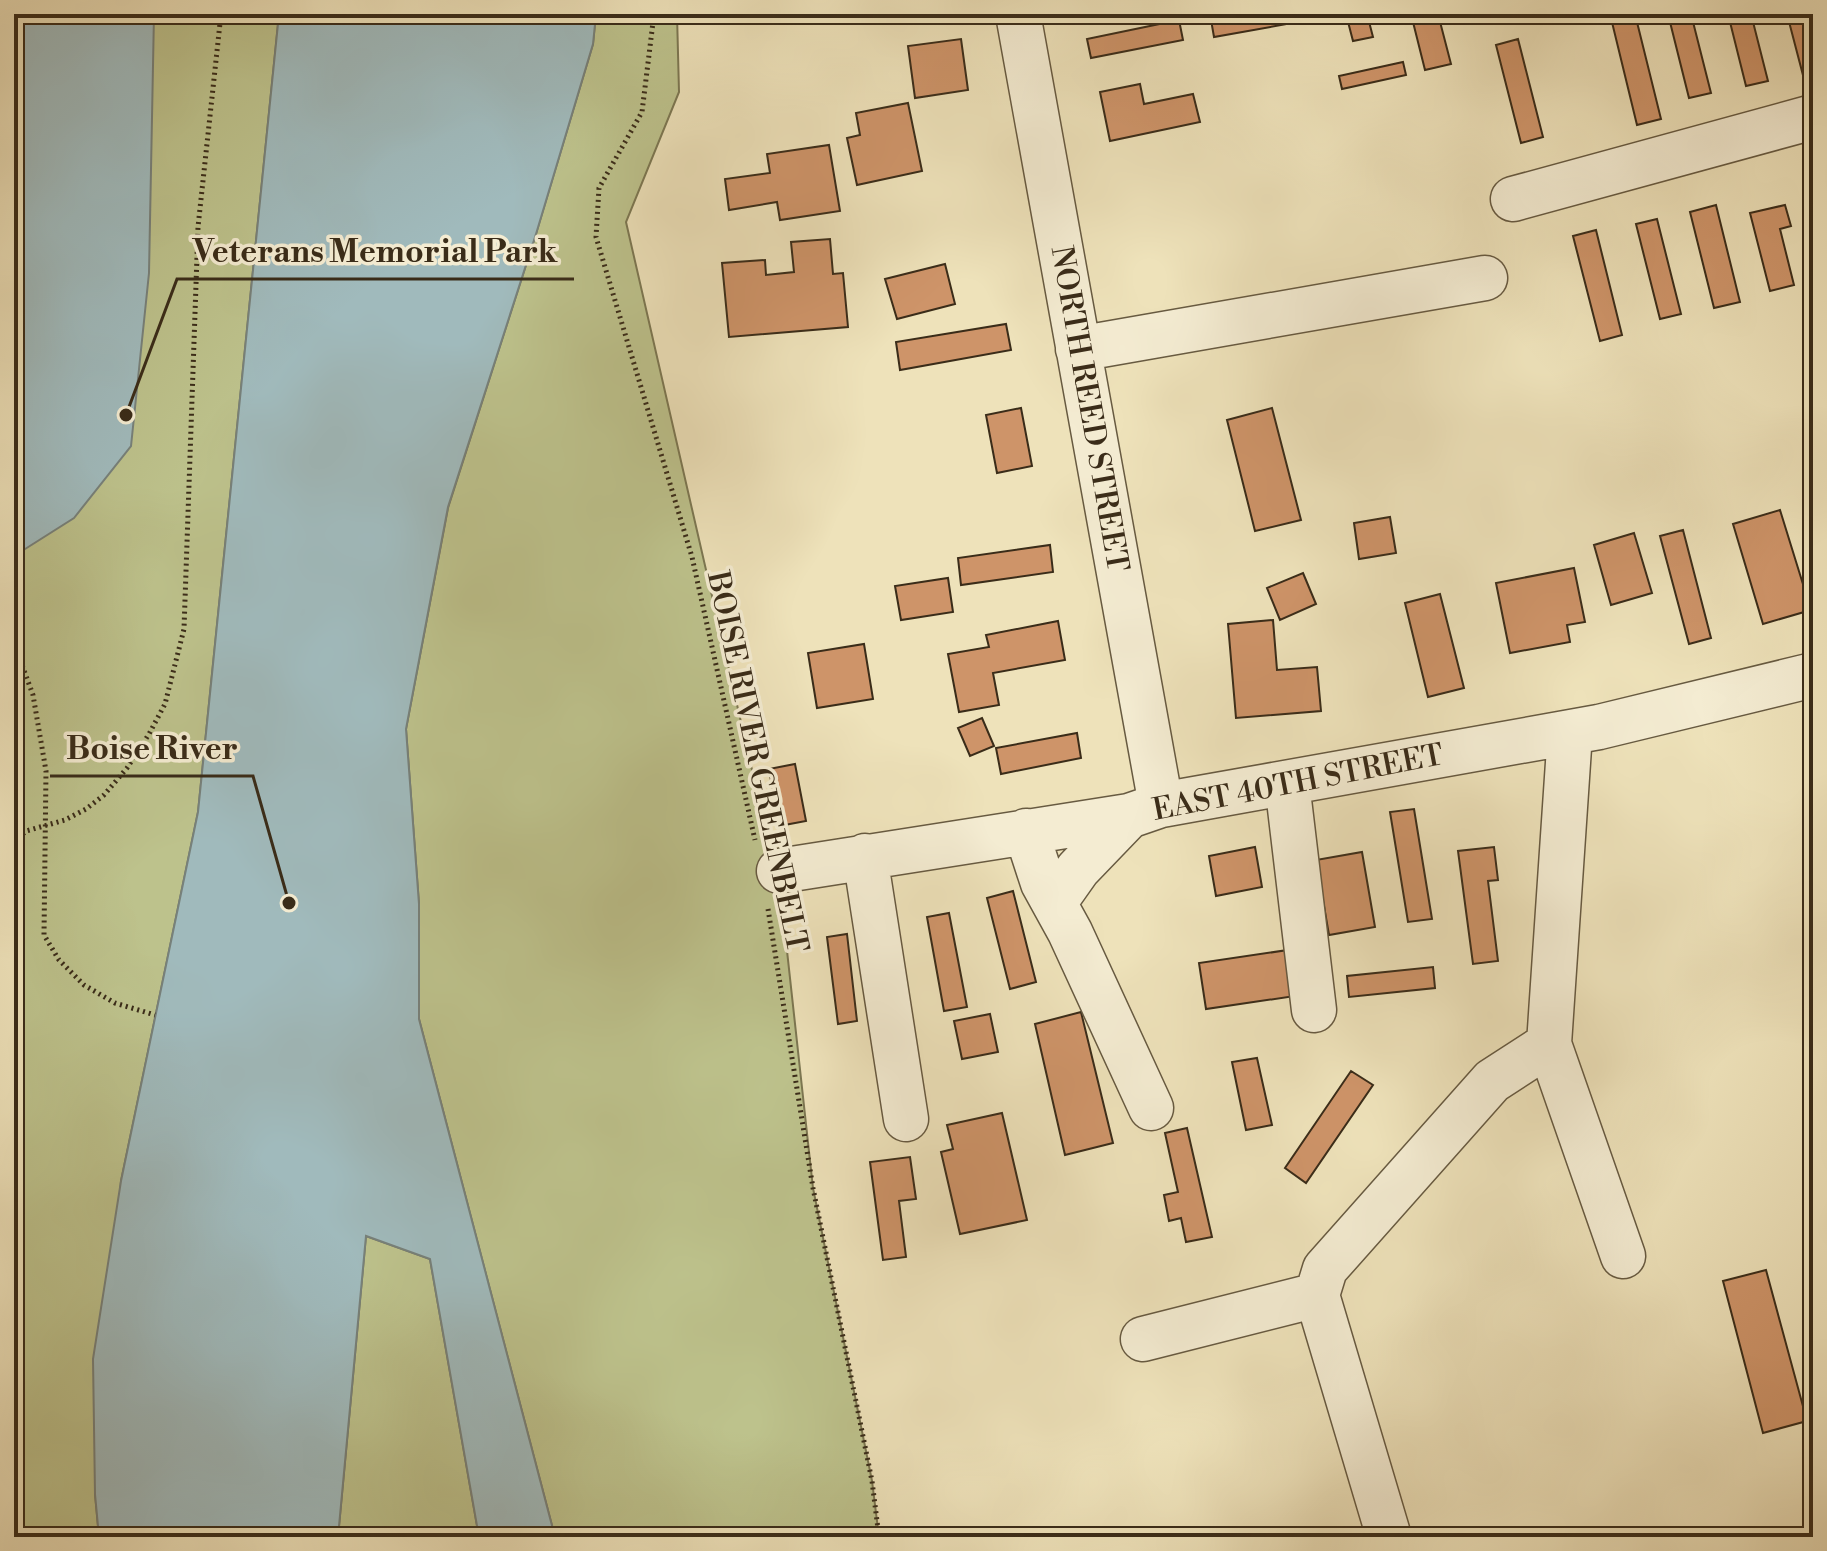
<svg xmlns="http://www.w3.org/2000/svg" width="1827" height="1551" font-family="'Libre Bodoni',serif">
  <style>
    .green { fill: #bdc28c; stroke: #7c7752; stroke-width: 2 }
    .water { fill: #a0babc; stroke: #77817b; stroke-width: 2 }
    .building { fill: #ce9469; stroke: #3a2c19; stroke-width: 2 }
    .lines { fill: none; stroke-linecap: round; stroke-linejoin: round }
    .minor-casing { stroke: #675a41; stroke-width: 47 }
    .path { stroke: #3a2c19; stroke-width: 5; stroke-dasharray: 2 4; stroke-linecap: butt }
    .minor { stroke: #f4ecd2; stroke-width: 44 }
    .labels { text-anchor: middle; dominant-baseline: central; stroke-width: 7; stroke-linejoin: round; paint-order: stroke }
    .street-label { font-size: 30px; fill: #3a2c19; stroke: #f4ecd2 }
    .leader { fill: none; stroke: #3a2c19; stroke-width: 3 }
    .callout-dot { fill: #3a2c19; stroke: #f4ecd2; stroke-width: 3 }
    .callout-label { font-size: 32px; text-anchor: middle; font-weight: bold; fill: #3a2c19; stroke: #f4ecd2; stroke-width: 7; stroke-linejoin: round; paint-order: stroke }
  </style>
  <rect width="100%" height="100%" fill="#eee2ba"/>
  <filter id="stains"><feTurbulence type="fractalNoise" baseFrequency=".0025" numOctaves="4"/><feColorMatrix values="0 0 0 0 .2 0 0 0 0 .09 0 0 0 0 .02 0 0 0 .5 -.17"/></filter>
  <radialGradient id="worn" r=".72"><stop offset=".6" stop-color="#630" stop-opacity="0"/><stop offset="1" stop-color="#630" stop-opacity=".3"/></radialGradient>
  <path class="green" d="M 14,14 L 279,14 L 198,812 L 121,1181 L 95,1494 L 99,1537 L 14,1537 Z
    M 596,14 L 677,14 L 679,92 L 626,222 L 781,896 L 813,1188 L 872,1481 L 879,1537 L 555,1537 L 419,1019 L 419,904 L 406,729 L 448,508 L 536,234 L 593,44 Z
    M 366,1236 L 430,1259 L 479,1537 L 338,1537 Z"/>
  <path class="water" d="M 14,14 L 154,14 L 149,273 L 131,446 L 74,518 L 14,556 Z
    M 279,14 L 596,14 L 593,44 L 536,234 L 448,507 L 406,729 L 419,904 L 419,1019 L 555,1537 L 479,1537 L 430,1259 L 366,1236 L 338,1537 L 99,1537 L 95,1494 L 93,1359 L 121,1181 L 198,812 Z"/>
  <path class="building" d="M 1210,14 L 1297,14 L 1298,22 L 1214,37 Z
    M 1346,14 L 1367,14 L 1373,37 L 1353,41 Z
    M 1411,14 L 1438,14 L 1451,64 L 1425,70 Z
    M 1610,14 L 1635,14 L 1661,119 L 1637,125 Z
    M 1691,14 L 1711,93 L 1689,98 L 1669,18 Z
    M 1728,14 L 1751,14 L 1768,81 L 1746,86 Z
    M 1787,14 L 1812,14 L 1813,77 L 1804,79 Z
    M 1179,20 L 1183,40 L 1091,58 L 1087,39 Z
    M 961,39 L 968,90 L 915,98 L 908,46 Z
    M 1518,39 L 1543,137 L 1521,143 L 1496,45 Z
    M 1403,62 L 1406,75 L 1342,89 L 1339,76 Z
    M 1140,84 L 1144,104 L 1193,94 L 1200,122 L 1110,141 L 1100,92 Z
    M 908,103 L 922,171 L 857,185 L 847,138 L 860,135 L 856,113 Z
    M 829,145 L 840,211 L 780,220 L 777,202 L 729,210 L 725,179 L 770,173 L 767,154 Z
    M 1716,205 L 1740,302 L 1714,308 L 1690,212 Z
    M 1785,205 L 1791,226 L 1780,229 L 1794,285 L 1770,291 L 1750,213 Z
    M 1657,219 L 1681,314 L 1660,319 L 1636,224 Z
    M 1596,230 L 1622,335 L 1600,341 L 1573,236 Z
    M 830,239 L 833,274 L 843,273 L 848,327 L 729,337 L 722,263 L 765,260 L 766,275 L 794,272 L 791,242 Z
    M 945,264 L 955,304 L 897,319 L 885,279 Z
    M 1006,324 L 1011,350 L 900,370 L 896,342 Z
    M 1021,408 L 1032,466 L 997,473 L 986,415 Z
    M 1272,408 L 1301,520 L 1255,531 L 1227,420 Z
    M 1780,510 L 1811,610 L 1763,624 L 1733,524 Z
    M 1390,517 L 1396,553 L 1359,559 L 1354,523 Z
    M 1683,530 L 1711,638 L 1689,644 L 1660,536 Z
    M 1634,533 L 1652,593 L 1611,605 L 1594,545 Z
    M 1050,545 L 1053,572 L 961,585 L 958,558 Z
    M 1574,568 L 1585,622 L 1567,625 L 1570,642 L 1510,653 L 1496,583 Z
    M 1303,573 L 1316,604 L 1280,620 L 1267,588 Z
    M 948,578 L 953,612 L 901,620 L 895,586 Z
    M 1440,594 L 1464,688 L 1428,697 L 1405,603 Z
    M 1273,620 L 1277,670 L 1317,667 L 1321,711 L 1236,718 L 1228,624 Z
    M 1058,621 L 1065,660 L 993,673 L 999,705 L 959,712 L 948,654 L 989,647 L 986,635 Z
    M 864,644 L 873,699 L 817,708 L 808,653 Z
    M 982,718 L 994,746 L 970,756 L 958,728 Z
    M 1077,733 L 1081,758 L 1001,774 L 996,748 Z
    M 795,764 L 806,821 L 779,826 L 769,769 Z
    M 1414,809 L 1432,919 L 1408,922 L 1390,812 Z
    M 1255,847 L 1262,887 L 1216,896 L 1209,856 Z
    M 1494,847 L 1498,880 L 1488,881 L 1498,961 L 1473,964 L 1458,851 Z
    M 1362,852 L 1375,927 L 1329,935 L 1316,860 Z
    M 1013,891 L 1036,982 L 1010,989 L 987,898 Z
    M 949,913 L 967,1007 L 944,1011 L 927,917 Z
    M 847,934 L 857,1021 L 838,1024 L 827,937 Z
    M 1288,950 L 1295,996 L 1206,1009 L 1199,963 Z
    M 1433,967 L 1435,988 L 1349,997 L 1347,976 Z
    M 1081,1012 L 1113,1143 L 1065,1155 L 1035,1024 Z
    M 990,1014 L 998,1052 L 962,1059 L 954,1021 Z
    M 1257,1058 L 1272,1125 L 1246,1130 L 1232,1062 Z
    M 1351,1071 L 1373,1085 L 1306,1183 L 1285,1168 Z
    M 1002,1113 L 1027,1220 L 960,1234 L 941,1152 L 953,1149 L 947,1125 Z
    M 1187,1128 L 1212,1237 L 1186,1242 L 1181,1218 L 1169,1221 L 1164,1195 L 1178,1192 L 1165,1133 Z
    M 910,1157 L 916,1199 L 899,1201 L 906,1257 L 883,1260 L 870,1162 Z
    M 1766,1270 L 1807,1421 L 1763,1433 L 1723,1281 Z"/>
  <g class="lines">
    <defs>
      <path id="minor" d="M 1018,14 L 1161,805
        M 1513,199 L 1813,117
        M 1078,349 L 1485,278
        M 1287,783 L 1314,1010
        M 1026,831 L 1043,883 L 1070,932 L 1151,1108
        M 865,856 L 906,1119
        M 779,871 L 1129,816 L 1161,805 L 1599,727 L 1813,675
        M 1054,903 L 1078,869 L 1129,816
        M 1549,1044 L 1623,1256
        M 1143,1339 L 1317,1295
        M 1389,1537 L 1317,1295 L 1325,1269 L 1492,1081 L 1549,1044 L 1570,733"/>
    </defs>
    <use href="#minor" class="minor-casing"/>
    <path class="path" d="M 654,14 L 642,112 L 599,188 L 596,237 L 692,557 L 755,840
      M 14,643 L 33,695 L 46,771 L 44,935 L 59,960 L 84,985 L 115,1003 L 155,1015
      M 14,842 L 26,831 L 65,820 L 86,809 L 104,795 L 127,768 L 149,734 L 165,704 L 184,629 L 198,227 L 221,14
      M 768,909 L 813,1188 L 872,1481 L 879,1537"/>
    <use href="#minor" class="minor"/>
  </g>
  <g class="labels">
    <g class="street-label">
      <text transform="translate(1089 409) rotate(80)">NORTH REED STREET</text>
      <text transform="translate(757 762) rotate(78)">BOISE RIVER GREENBELT</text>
      <text transform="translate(1298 783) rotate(-11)">EAST 40TH STREET</text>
    </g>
  </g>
  <path class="leader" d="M126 415L177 279H574M289 903L253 776H50"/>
  <g class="callout-dot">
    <circle cx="126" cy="415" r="8"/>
    <circle cx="289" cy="903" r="8"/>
  </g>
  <g class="callout-label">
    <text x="375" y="262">Veterans Memorial Park</text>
    <text x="152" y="759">Boise River</text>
  </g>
  <rect width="1827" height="1551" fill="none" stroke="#eee2ba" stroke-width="48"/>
  <rect x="16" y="16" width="1795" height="1519" fill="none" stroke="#3a2c19" stroke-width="4"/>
  <rect x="24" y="24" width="1779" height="1503" fill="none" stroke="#3a2c19" stroke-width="2"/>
  <rect width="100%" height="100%" filter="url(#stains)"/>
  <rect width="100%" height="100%" fill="url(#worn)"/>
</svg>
